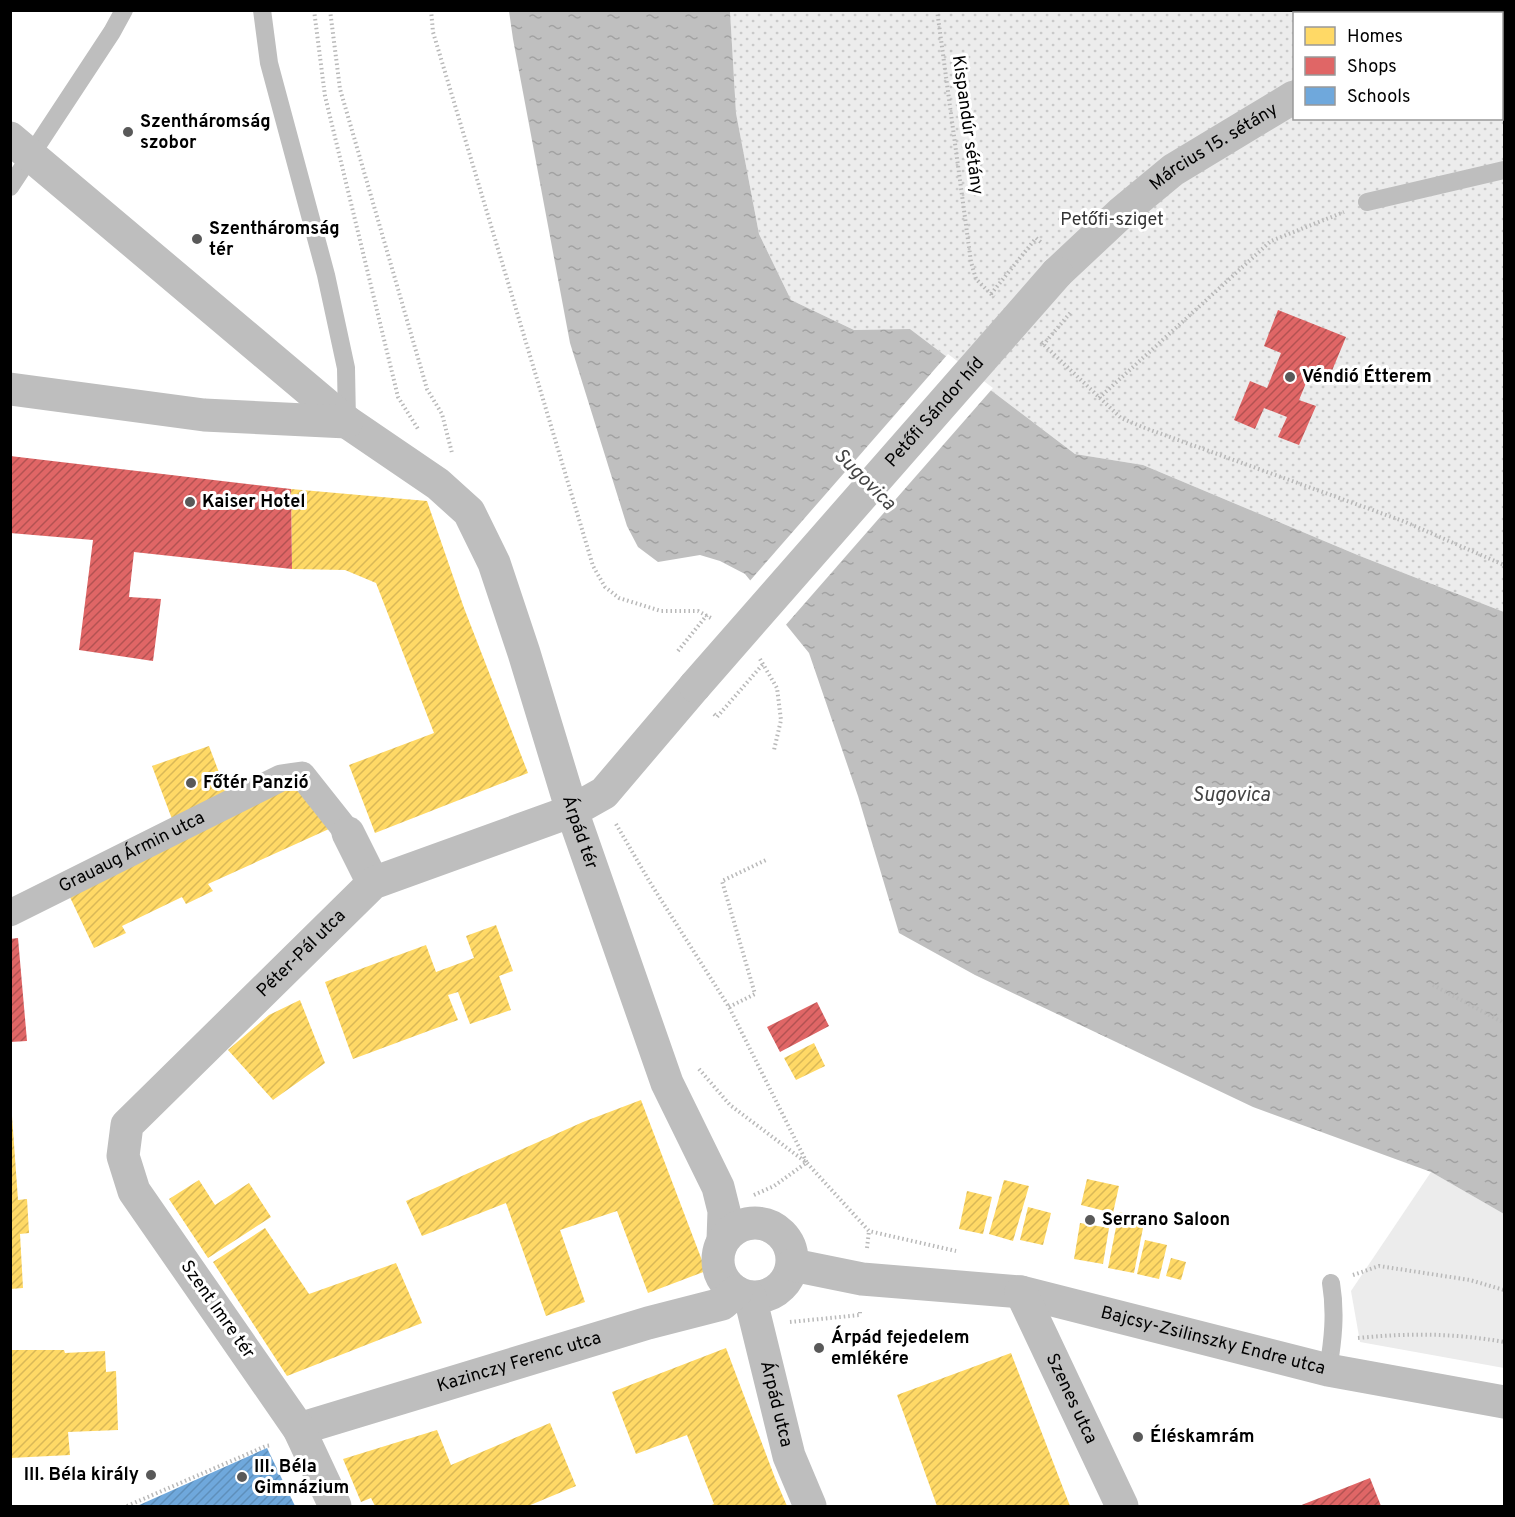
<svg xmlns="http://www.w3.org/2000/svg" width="1515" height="1517" font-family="Overpass,sans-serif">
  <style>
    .grass { fill: #ececec }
    .park { fill: url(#park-dots); fill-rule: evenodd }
    .water { fill: url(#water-ripples) }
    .pier { fill: #fff }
    .homes { fill: url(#homes-hatch) }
    .shops { fill: url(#shops-hatch) }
    .schools { fill: url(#schools-hatch) }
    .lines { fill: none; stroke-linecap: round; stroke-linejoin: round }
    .path { stroke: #b9b9b9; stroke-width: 4; stroke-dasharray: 1.5 3; stroke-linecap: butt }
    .service { stroke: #bebebe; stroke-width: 18 }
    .pedestrian { stroke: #bebebe; stroke-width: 27 }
    .minor { stroke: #bebebe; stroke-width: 33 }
    .minor-bridge { stroke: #bebebe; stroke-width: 33 }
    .poi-dot { fill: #595959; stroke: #fff; stroke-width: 2 }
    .labels { text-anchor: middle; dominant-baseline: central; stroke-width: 6; stroke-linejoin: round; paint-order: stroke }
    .poi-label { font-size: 18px; font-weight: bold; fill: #000; stroke: #fff; text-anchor: start }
    .street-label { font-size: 18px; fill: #000; stroke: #fff }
    .park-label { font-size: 18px; fill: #333; stroke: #fff }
    .water-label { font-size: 20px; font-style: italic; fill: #444; stroke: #fff }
  </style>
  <defs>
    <pattern id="park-dots" width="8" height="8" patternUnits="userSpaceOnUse" patternTransform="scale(1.5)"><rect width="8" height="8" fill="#ececec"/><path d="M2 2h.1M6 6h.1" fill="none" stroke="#c9c9c9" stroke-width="1.8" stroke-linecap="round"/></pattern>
    <pattern id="water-ripples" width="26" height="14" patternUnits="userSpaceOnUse" patternTransform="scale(1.5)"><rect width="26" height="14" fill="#bfbfbf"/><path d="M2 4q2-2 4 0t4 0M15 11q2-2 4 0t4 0" fill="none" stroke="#a2a2a2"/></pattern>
    <pattern id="homes-hatch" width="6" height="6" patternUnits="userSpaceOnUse" patternTransform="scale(1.5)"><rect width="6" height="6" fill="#ffd966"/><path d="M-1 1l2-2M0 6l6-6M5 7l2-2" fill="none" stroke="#d9b857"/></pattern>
    <pattern id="shops-hatch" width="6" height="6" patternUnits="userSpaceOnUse" patternTransform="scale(1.5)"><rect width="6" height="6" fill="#e06666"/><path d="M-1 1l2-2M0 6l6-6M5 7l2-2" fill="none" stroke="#b35252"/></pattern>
    <pattern id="schools-hatch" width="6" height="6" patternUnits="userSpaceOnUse" patternTransform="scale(1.5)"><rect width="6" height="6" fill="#6fa8dc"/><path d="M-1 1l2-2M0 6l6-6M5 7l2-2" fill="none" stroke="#5e8fbb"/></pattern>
  </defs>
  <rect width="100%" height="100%" fill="#fff"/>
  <path class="grass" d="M 1431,1172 L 1504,1214 L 1504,1368 L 1360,1342 L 1351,1291 Z"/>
  <path class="park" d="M 730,11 L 1504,11 L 1504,612 L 1360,556 L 1143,465 L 1075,454 L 910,329 L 854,330 L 791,300 L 759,234 L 736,113 ZM 1294,14 L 1502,14 L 1502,118 L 1294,118 Z"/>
  <path class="water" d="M 509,11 L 730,11 L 736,113 L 759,234 L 791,300 L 854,330 L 910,329 L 1075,454 L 1143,465 L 1360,556 L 1504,612 L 1504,1214 L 1431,1172 L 1253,1107 L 975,975 L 899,933 L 858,796 L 809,653 L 745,574 L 720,561 L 700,555 L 658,562 L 638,547 L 627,526 L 570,343 L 513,39 Z"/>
  <path class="pier" d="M 948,354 L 993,388 L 784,627 L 748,583 Z"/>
  <path class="homes" d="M 291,489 L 427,501 L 464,608 L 528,773 L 375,833 L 349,765 L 434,733 L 376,583 L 345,570 L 292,569 Z
    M 209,746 L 229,799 L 172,819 L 152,766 Z
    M 300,782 L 329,829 L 208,884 L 213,891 L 186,904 L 182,897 L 122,926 L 126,933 L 94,948 L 68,893 Z
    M 496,925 L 513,971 L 499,976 L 511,1010 L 470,1024 L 458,992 L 448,995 L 458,1020 L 353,1059 L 325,982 L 426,945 L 436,972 L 474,958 L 466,936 Z
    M 300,1000 L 325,1063 L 273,1100 L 228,1050 L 269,1015 Z
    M 814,1043 L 825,1066 L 796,1080 L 784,1058 Z
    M 641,1100 L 706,1271 L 648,1293 L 617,1211 L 560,1230 L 585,1302 L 546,1316 L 506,1203 L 422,1236 L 406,1201 L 583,1122 Z
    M 10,1116 L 12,1116 L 18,1200 L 27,1199 L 29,1233 L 20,1234 L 23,1288 L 10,1289 Z
    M 1087,1179 L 1119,1186 L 1113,1213 L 1081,1205 Z
    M 199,1180 L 215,1205 L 249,1183 L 271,1217 L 208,1258 L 169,1199 Z
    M 1004,1180 L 1029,1186 L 1013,1241 L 989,1234 Z
    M 967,1191 L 992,1197 L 983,1234 L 959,1229 Z
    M 1028,1207 L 1051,1213 L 1043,1245 L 1020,1240 Z
    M 1119,1212 L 1145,1218 L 1134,1273 L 1108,1268 Z
    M 1080,1223 L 1109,1228 L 1103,1264 L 1074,1259 Z
    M 265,1228 L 309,1294 L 396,1263 L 422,1323 L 287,1376 L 213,1262 Z
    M 1145,1240 L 1167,1245 L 1159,1279 L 1137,1274 Z
    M 1171,1258 L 1186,1262 L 1181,1280 L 1166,1276 Z
    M 726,1348 L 775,1478 L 787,1506 L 709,1506 L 714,1504 L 687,1435 L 636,1454 L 612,1392 Z
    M 10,1350 L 64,1350 L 65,1353 L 105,1351 L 106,1372 L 116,1371 L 118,1430 L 68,1432 L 70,1455 L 10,1458 Z
    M 1011,1353 L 1070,1506 L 937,1506 L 897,1395 Z
    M 550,1423 L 576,1486 L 528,1506 L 375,1506 L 371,1498 L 361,1502 L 343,1459 L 437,1430 L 451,1465 Z"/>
  <path class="shops" d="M 1278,310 L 1346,337 L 1331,373 L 1313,366 L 1299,400 L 1316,406 L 1299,445 L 1278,437 L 1287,417 L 1264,408 L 1255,429 L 1234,420 L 1250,381 L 1267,388 L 1281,353 L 1264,346 Z
    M 10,456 L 291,489 L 292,569 L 134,552 L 129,597 L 161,599 L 153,661 L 79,650 L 93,540 L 10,533 Z
    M 18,938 L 27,1041 L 10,1042 L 10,939 Z
    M 817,1002 L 829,1026 L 780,1052 L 767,1027 Z
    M 1370,1478 L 1381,1506 L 1299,1506 Z"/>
  <path class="schools" d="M 267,1448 L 295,1506 L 137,1506 Z"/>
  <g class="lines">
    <path class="path" d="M 314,10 L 325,96 L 398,397 L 418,429
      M 330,10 L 340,89 L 427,389 L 442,414 L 452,453
      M 431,10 L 433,32 L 593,566 L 605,587 L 619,598 L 661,611 L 698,611 L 711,618
      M 937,10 L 971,262 L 976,279 L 994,297
      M 991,294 L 1036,238 L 1043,244
      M 1041,342 L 1121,418 L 1145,428 L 1403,521 L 1504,565
      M 1043,345 L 1071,312
      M 1099,398 L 1271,241 L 1344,212
      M 678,651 L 707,615
      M 760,659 L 777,688 L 781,720 L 774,750
      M 714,714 L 717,717 L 763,664
      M 616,824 L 651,884 L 729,1007 L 807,1163
      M 1433,985 L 1504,1023
      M 729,1007 L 755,994 L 722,881 L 766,860
      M 699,1069 L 730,1105 L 807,1163 L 869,1231 L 956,1251
      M 754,1195 L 774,1186 L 806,1163
      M 867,1248 L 869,1231
      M 1353,1275 L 1379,1266 L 1470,1280 L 1504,1290
      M 790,1322 L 860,1315 L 860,1312
      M 1358,1338 C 1409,1333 1454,1333 1504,1342
      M 127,1506 L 266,1446 L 272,1445"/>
    <path class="service" d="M 262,10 L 269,63 L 326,275 L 346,368 L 347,422
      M 10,187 L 112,32 L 124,10
      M 1367,202 L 1504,170
      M 1328,1370 C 1333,1340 1336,1313 1331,1283"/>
    <path class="pedestrian" id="s1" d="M 10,913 L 281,778 L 302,775 L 348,833"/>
    <g class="minor">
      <path d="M 1502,47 L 1504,46"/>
      <path id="s2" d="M 10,138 L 347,422 L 438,484 L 469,512 L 494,563 L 524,653 L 572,811 L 667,1083 L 718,1187 L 724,1211 L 723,1240"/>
      <path id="s3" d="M 1057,273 L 1121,213 L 1173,170 L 1294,97"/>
      <path d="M 10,389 L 204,415 L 347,422"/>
      <path d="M 348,833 L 373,883"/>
      <circle cx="755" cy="1260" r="37"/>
      <path id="s4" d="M 793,1265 L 862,1279 L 1021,1292 L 1328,1370 L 1504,1402"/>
      <path id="s5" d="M 1021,1292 L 1122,1506"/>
      <path id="s6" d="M 750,1297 L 789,1456 L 810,1506"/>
      <path id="s7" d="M 299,1429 L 648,1323 L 722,1304 L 736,1292"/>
      <path id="s8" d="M 335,1506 L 299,1429 L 134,1191 L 123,1156 L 127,1125 L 373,883 L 572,811 L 604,793 L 695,686"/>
    </g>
    <path class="minor-bridge" id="s9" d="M 695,686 L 1057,273"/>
  </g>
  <g class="poi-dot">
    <circle cx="128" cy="132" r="6"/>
    <circle cx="197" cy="239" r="6"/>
    <circle cx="1290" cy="377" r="6"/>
    <circle cx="190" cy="502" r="6"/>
    <circle cx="191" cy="783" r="6"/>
    <circle cx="1090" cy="1220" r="6"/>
    <circle cx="819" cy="1348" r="6"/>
    <circle cx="1138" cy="1437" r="6"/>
    <circle cx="151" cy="1475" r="6"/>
    <circle cx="242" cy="1477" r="6"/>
  </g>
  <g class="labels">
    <g class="poi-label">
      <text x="140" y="122">Szentháromság<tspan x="140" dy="21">szobor</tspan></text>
      <text x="209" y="229">Szentháromság<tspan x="209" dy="21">tér</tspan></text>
      <text x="1302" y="377">Véndió Étterem</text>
      <text x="202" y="502">Kaiser Hotel</text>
      <text x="203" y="783">Főtér Panzió</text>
      <text x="1102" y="1220">Serrano Saloon</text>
      <text x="831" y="1338">Árpád fejedelem<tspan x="831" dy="21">emlékére</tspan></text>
      <text x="1150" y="1437">Éléskamrám</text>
      <text x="254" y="1467">III. Béla<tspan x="254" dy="21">Gimnázium</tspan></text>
      <text x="139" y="1475" text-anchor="end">III. Béla király</text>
    </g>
    <g class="street-label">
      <text transform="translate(967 125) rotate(82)">Kispandúr sétány</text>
      <text stroke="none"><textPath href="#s3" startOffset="202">Március 15. sétány</textPath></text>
      <text stroke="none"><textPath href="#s9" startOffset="364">Petőfi Sándor híd</textPath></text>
      <text stroke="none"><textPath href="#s2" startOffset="932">Árpád tér</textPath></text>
      <text stroke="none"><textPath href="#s1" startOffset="136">Grauaug Ármin utca</textPath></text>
      <text stroke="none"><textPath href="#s8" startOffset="687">Péter-Pál utca</textPath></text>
      <text transform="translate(217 1310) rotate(55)">Szent Imre tér</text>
      <text stroke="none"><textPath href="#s4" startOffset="428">Bajcsy-Zsilinszky Endre utca</textPath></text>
      <text stroke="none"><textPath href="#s7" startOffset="230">Kazinczy Ferenc utca</textPath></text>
      <text stroke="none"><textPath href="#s5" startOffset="118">Szenes utca</textPath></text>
      <text stroke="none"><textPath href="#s6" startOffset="110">Árpád utca</textPath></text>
    </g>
    <g class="park-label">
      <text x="1112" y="220">Petőfi-sziget</text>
    </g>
    <g class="water-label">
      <text transform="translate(864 480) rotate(45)">Sugovica</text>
      <text x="1231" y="796">Sugovica</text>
    </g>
  </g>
  <rect width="1515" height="1517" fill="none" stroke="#000000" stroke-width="24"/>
  <rect x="1293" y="12" width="210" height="108" fill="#ffffff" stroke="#999999" stroke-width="1.5"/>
  <rect x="1305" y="27" width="30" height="18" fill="#ffd966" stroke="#999999" stroke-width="1.5"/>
  <text x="1347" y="42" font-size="18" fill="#000000">Homes</text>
  <rect x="1305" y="57" width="30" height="18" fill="#e06666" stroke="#999999" stroke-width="1.5"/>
  <text x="1347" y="72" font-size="18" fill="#000000">Shops</text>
  <rect x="1305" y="87" width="30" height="18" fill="#6fa8dc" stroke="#999999" stroke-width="1.5"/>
  <text x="1347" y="102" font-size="18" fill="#000000">Schools</text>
</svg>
